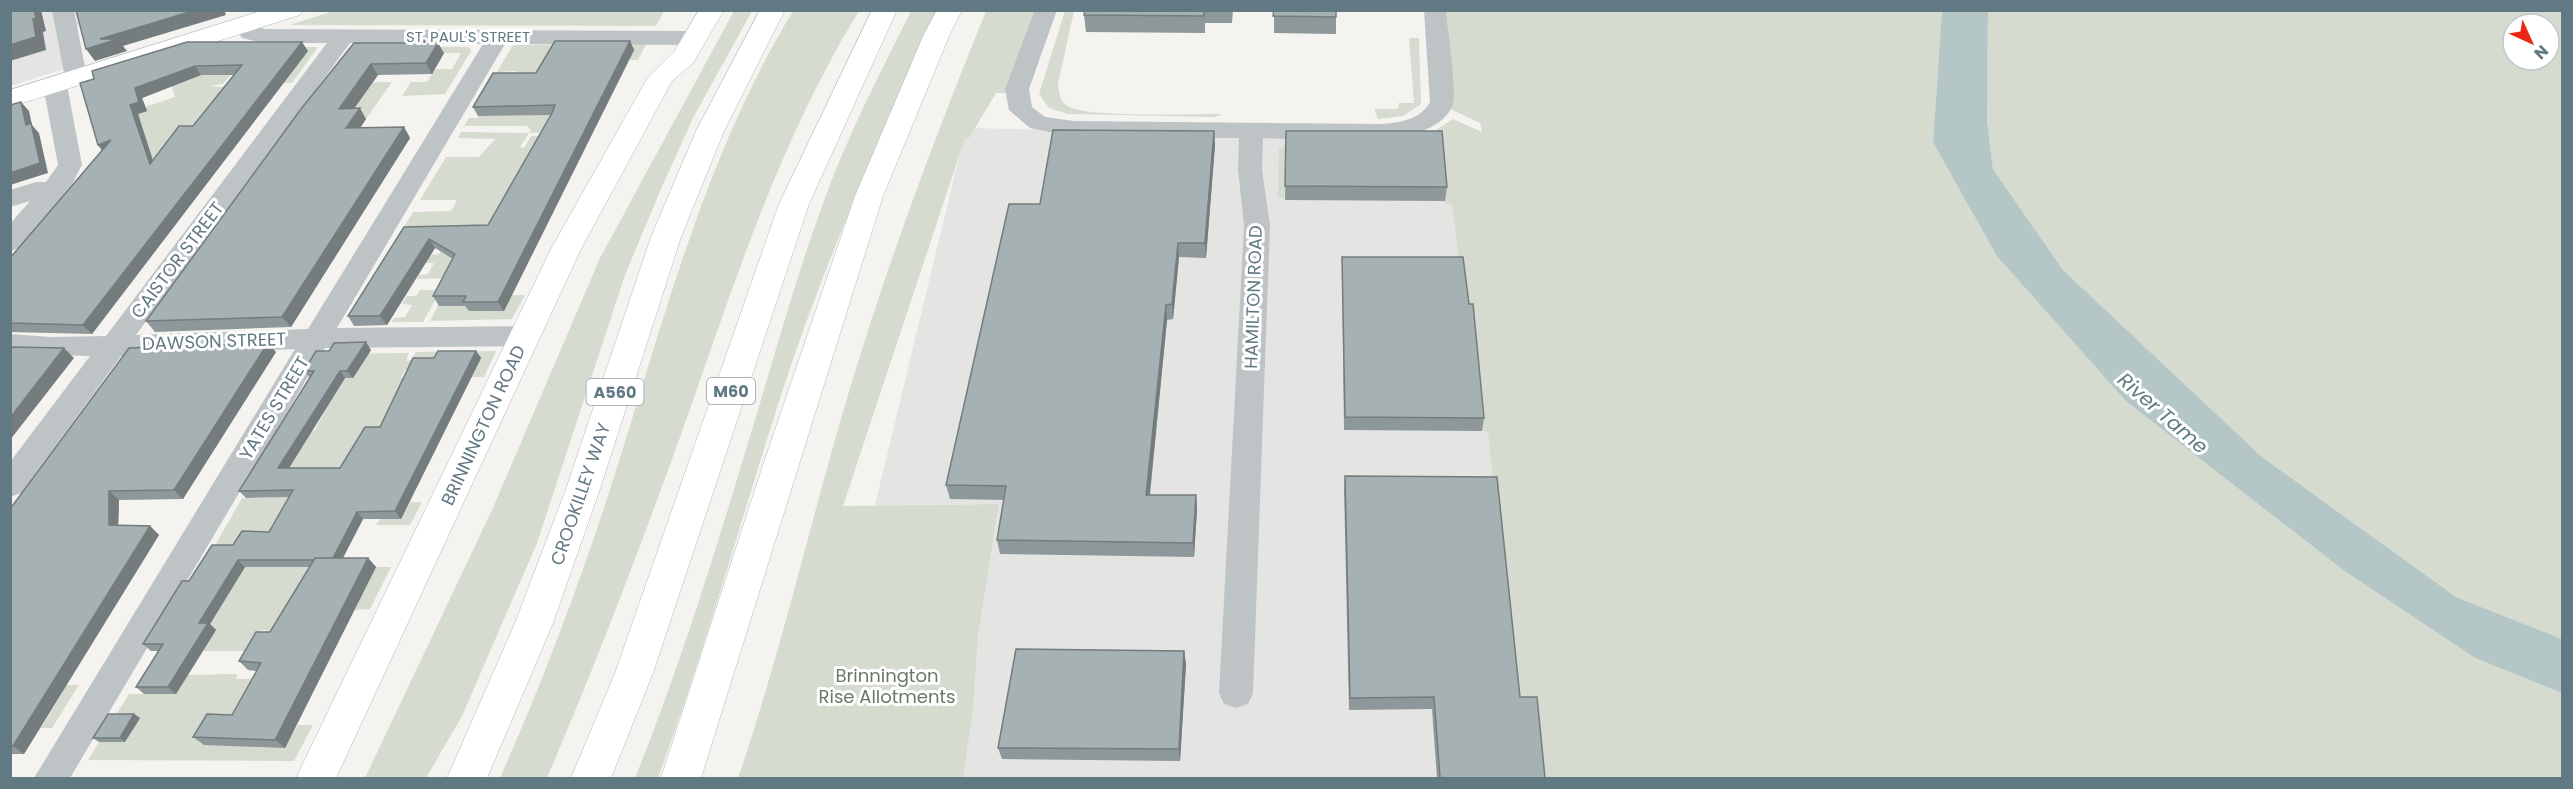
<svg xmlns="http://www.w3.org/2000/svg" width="2573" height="789" font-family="Poppins,sans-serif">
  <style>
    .built { fill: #e4e5e3 }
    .green { fill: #d6dbd0; fill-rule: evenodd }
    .water { fill: #b5c6c7 }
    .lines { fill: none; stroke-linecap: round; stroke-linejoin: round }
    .secondary-casing { stroke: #b1b8bb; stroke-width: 1 }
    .primary-casing { stroke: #b2b8ba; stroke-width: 1 }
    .highway-casing { stroke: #b3b8ba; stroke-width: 1 }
    .street { fill: #bec4c6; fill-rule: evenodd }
    .secondary { fill: #fff; fill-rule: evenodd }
    .primary { fill: #fff; fill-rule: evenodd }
    .highway { fill: #fff; fill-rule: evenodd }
    .wall { fill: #8e989a; fill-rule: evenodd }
    .shaded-wall { fill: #747c7d }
    .building { fill: #a5b1b3; stroke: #747c7d; stroke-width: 1.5; fill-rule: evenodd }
    .labels { text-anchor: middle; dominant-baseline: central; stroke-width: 6; stroke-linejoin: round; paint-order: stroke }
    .far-street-label { font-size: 15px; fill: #617982; stroke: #fff }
    .shield { fill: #fff; stroke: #90a1a8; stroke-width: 1.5 }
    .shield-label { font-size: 16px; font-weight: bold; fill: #617982 }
    .street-label { font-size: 18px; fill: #617982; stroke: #fff }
    .park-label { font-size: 18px; fill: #697960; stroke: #fff }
    .water-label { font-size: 20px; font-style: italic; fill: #5d7c80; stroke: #fff }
  </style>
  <rect width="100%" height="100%" fill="#f4f3ef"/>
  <path class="built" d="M 11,11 L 126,11 L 64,29 L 70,67 L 11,86 Z
    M 966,128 L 1472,137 L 1553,778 L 963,778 L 973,711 L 978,637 L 999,504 L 875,505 Z"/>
  <path class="green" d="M 334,11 L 334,10 L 664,11 L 656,26 L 289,25 Z
    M 734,11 L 752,11 L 693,118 L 661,189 L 625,275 L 537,543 L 462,716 L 426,778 L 365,778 L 492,510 L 600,258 Z
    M 793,11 L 859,11 C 782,136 736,277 688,415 C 644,538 598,659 547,778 L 500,778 C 544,679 582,577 615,474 C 665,316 706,154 793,11 Z
    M 911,11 L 937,11 C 882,135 825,260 783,389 C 741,519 705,650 658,778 L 635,778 C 679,669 714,556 748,443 C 772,365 793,286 821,209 C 845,140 879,75 911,11 Z
    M 986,11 L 1035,11 L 1007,93 L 996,93 L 969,138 L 965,138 L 843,506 L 999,504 L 978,637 L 973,711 L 963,778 L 738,778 C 781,653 810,522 848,395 C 887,264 935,137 986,11 Z
    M 1065,11 L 1074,11 L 1058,84 C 1059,92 1059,99 1066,105 C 1084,119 1194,113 1223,114 L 1214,117 L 1068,114 L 1049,108 L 1039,94 Z
    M 1444,11 L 1942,11 L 1933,142 L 2127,401 L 2343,570 L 2475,658 L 2562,693 L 2562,778 L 1541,778 L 1517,709 L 1488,432 L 1482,431 L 1471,318 L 1460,268 L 1452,204 L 1445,204 L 1430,134 L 1453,119 L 1482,132 L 1480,123 L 1450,109 L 1452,98 Z
    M 1988,11 L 2562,11 L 2562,639 L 2456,597 L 2262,457 L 2063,270 L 1993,169 L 1987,120 ZM 2513,24 L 2549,24 L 2549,60 L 2513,60 Z
    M 1409,38 L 1419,38 L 1421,104 L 1403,116 L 1378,119 L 1374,109 L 1398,109 L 1399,103 L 1414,103 Z
    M 646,44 L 638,60 L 629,60 L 633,50 L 575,112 L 565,132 L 529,133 L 520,147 L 524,148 L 531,136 L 561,136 L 529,173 L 511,174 L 528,175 L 511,295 L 525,295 L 512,319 L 430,321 L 443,296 L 448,278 L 417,279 L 419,275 L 428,274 L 434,263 L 425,263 L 430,255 L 439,254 L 444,247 L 398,237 L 413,212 L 451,211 L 457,200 L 420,200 L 446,157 L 479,157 L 495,139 L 458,138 L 461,132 L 529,133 L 531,130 L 527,126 L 464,126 L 469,118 L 477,118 L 510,82 L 516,71 L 497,72 L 513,45 Z
    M 356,46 L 469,47 L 471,51 L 445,94 L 402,96 L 411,82 L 427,82 L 435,69 L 452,69 L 461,53 L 361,54 L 357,83 L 392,82 L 366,119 L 352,120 L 357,126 L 362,126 L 358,131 L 330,132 Z
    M 294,47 L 318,47 L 292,83 L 267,83 L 230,123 L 253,123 L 250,127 L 180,145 L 47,224 L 139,151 L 149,147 L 138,114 L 146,111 L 145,107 L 175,97 L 171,85 L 196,73 L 232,73 L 223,84 L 208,86 L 225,87 Z
    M 1290,141 L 1328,143 L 1285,144 L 1285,198 L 1278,198 L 1279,149 Z
    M 420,290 L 441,290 L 423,322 L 392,322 L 394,318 L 405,317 L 412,305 L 402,304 L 407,296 L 416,296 Z
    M 496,351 L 484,377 L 472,377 L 480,358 L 405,370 L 401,378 L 420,378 L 368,451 L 436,450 L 434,454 L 370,455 L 327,567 L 257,651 L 267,630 L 261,630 L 250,651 L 203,651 L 216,630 L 195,630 L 202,568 L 242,498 L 271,498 L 305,431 L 314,431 L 324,413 L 329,354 L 409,353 L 406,361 L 411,360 L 416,352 Z
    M 410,502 L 422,502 L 410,525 L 376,525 L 380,519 L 401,519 Z
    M 376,567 L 391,567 L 370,609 L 354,610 Z
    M 237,674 L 236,679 L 281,679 L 284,748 L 298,725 L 313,725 L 294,761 L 88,760 L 99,742 L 126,742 L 139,718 L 114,718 L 129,694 L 176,694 L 187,675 Z
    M 48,685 L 79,685 L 52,728 L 41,728 L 63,692 Z"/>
  <path class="water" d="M 1942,11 L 1988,11 L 1987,120 L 1993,169 L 2063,270 L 2262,457 L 2456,597 L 2562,639 L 2562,693 L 2475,658 L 2343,570 L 2126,401 L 1997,256 L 1933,142 Z"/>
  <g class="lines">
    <defs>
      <path id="secondary" d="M 264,10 L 303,10 L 300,15 L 10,107 L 10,90 Z
        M 699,10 L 724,10 L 693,63 L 672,81 L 581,249 L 336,778 L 296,778 L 551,249 L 648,77 L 674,52 Z"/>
      <path id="primary" d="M 760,10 L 785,10 L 724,131 L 681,237 L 600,489 L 553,623 L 487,778 L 447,778 L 515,623 L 566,489 L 651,237 L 696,131 Z"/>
      <path id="highway" d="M 872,10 L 897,10 L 809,204 L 653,673 L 611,778 L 571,778 L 615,673 L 779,204 Z
        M 937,10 L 962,10 L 950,34 L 883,196 L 701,778 L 661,778 L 762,468 L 855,196 L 924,34 Z"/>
    </defs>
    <use href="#secondary" class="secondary-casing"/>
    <use href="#primary" class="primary-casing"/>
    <use href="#highway" class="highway-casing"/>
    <path class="street" d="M 52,10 L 74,10 L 87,78 L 84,83 L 68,83 L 65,78 Z
      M 1035,10 L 1057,10 L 1029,89 L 1032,107 L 1045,117 L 1074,121 L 1383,124 C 1401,122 1420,120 1430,102 L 1424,10 L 1446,10 C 1447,28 1457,90 1453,103 C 1439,155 1304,139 1263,138 L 1262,169 L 1270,226 L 1253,693 L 1248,704 L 1236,708 L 1224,704 L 1219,693 L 1244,226 L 1238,169 L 1239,138 L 1074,137 L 1030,128 L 1009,110 L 1005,89 Z
      M 245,19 L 264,29 L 695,31 L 703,33 L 706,38 L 703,43 L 695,45 L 505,44 L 337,328 L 525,326 L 535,329 L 539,336 L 535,343 L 525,346 L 325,348 L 70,778 L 34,778 L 295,349 L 121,356 L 21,493 L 10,497 L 10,462 L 90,356 L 10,354 L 10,334 L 51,337 L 106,336 L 327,43 L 264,43 L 242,38 L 234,26 L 237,21 ZM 350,43 L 483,44 L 308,329 L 136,335 Z
      M 55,78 L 63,80 L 67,85 L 82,165 L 72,184 L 19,248 L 10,251 L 10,224 L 30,201 L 10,207 L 10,190 L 36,182 L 46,182 L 58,165 L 43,85 L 47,80 Z"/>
    <use href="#secondary" class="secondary"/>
    <use href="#primary" class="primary"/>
    <use href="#highway" class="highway"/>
  </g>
  <path class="wall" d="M 1085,10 L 1233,10 L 1232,23 L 1205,23 L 1205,33 L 1086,32 L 1084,15 Z
    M 1274,10 L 1336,10 L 1336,34 L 1274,33 Z
    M 630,41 L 634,50 L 504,311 L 469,311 L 465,306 L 439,306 L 433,296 L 453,259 L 435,248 L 387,325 L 354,326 L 348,316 L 404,227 L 488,225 L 551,115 L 478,116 L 473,107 L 536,73 Z
    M 354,43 L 444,53 L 432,74 L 378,75 L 354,108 L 366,119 L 360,128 L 404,127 L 410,138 L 291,327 L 155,332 L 146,321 Z
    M 308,51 L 92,334 L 10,332 L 10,258 L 102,150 L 98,145 L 94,79 ZM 201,75 L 234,75 L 193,126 L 153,160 L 138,114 L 147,111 L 142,98 Z
    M 1214,131 L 1215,145 L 1206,258 L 1179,257 L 1173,319 L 1167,320 L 1150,495 L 1196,495 L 1197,509 L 1194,557 L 1000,554 L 997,540 L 1004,500 L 950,499 L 946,485 Z
    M 1286,131 L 1447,187 L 1445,201 L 1285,200 Z
    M 1342,257 L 1484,418 L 1482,431 L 1344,430 Z
    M 371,350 L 353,378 L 345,378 L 289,468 L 340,468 L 380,427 L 434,358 L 476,351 L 481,358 L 401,519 L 363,519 L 343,558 L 368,558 L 376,567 L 285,748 L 204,745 L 193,737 L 232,715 L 257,671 L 248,670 L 239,661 L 270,632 L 310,567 L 245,567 L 210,624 L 216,630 L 176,694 L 144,694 L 136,687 L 158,651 L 151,651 L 143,644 L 189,581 L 233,545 L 269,532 L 289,497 L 246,498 L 239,491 L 310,378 L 304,371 Z
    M 276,352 L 183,499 L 119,500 L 118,525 L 150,526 L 159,535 L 24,754 L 10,754 L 10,509 Z
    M 1345,476 L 1520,697 L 1545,778 L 1437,778 L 1432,709 L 1349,710 L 1344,489 Z
    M 1184,651 L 1186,664 L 1180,761 L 1002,759 L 998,748 Z
    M 134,714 L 140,718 L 125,742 L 99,742 L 93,738 Z"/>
  <path class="shaded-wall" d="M 34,10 L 41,10 L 46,31 L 43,32 L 46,50 L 10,61 L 10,45 L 33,19 Z
    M 196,10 L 224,10 L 226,15 L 123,46 L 127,51 L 95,61 L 86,49 L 100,39 Z
    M 630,41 L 634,50 L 504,311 L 498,302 Z
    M 302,42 L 308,51 L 92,334 L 83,325 Z
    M 438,43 L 444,53 L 432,74 L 426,63 Z
    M 371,64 L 378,75 L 346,120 L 339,109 Z
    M 195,66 L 201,75 L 142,98 L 147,111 L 138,114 L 157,174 L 150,164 L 130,105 L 135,88 Z
    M 21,102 L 29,111 L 32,125 L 39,133 L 48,173 L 10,185 L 10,173 L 26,125 Z
    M 360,108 L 366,119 L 353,139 L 346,128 Z
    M 404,127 L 410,138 L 291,327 L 282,317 Z
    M 1214,131 L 1215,145 L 1206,258 L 1205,243 Z
    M 111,140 L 105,154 L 98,145 Z
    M 429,239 L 435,248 L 387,325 L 380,316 Z
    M 1178,243 L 1179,257 L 1173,319 L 1172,304 Z
    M 1166,305 L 1167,320 L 1148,510 L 1146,495 Z
    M 366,342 L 371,350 L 353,378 L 347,371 Z
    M 268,343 L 276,352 L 183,499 L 174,490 Z
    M 64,348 L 74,358 L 10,440 L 10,418 Z
    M 476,351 L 481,358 L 401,519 L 395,511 Z
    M 340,371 L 345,378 L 284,476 L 278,468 Z
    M 109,491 L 119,500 L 118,534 L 109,525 Z
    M 1196,495 L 1197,509 L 1194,557 L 1193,543 Z
    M 357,512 L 363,519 L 338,567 L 332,560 Z
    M 150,526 L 159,535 L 24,754 L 13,746 Z
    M 368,558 L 376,567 L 285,748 L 275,740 Z
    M 238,560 L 245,567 L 210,624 L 216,630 L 176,694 L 168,687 L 199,623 Z
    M 1184,651 L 1186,664 L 1180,761 L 1179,749 Z
    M 134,714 L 140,718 L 125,742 L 120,738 Z"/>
  <path class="building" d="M 10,10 L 34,10 L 36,18 L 33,19 L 36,37 L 10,45 Z
    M 76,10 L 196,10 L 100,39 L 118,39 L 86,49 Z
    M 1085,10 L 1204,10 L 1204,16 L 1084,15 Z
    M 1274,10 L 1336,10 L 1336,17 L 1273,16 Z
    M 555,41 L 630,41 L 498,302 L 463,302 L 466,296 L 433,296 L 455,254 L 429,239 L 380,316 L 348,316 L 404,227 L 488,225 L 552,113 L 555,105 L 473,107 L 493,73 L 536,73 Z
    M 187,42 L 302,42 L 83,325 L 10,323 L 10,258 L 111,140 L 98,145 L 80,83 L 94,79 L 92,71 ZM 242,65 L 193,126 L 179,126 L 150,164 L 130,105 L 139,102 L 135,88 L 195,66 Z
    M 354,43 L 438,43 L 426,63 L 371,64 L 339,109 L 360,108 L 346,128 L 404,127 L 282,317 L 146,321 L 301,109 Z
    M 21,102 L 26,125 L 31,123 L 40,163 L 10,173 L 10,105 Z
    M 1053,130 L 1214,131 L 1205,243 L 1178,243 L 1172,304 L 1166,305 L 1146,495 L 1196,495 L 1193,543 L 997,540 L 1006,486 L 946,485 L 1009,204 L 1040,204 Z
    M 1286,131 L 1442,131 L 1447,187 L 1285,186 Z
    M 1342,257 L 1463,257 L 1469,304 L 1473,304 L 1484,418 L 1345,417 Z
    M 366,342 L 347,371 L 340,371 L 278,468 L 340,468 L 365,427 L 380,427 L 413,358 L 434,358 L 438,351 L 476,351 L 395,511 L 357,512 L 333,558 L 315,558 L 314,560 L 238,560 L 199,623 L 208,623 L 168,687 L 136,687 L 163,644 L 143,644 L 182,581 L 189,581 L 212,545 L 233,545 L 242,531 L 269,532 L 293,490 L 239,491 L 314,371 L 304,371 L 316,351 L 329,351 L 334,343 Z
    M 268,343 L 174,490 L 109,491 L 109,525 L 150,526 L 13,746 L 10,746 L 10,509 L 129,348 Z
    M 10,347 L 64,348 L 10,418 Z
    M 1345,476 L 1497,477 L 1520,697 L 1537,697 L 1545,778 L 1440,778 L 1434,697 L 1350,698 Z
    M 315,558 L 368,558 L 275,740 L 193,737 L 207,714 L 232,715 L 261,663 L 239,661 L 256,632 L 270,632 Z
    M 1016,649 L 1184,651 L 1179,749 L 998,748 Z
    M 108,714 L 134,714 L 120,738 L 93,738 Z"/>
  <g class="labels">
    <g class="far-street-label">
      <text x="468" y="36">ST. PAUL'S STREET</text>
    </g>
    <g class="shield">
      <rect x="707" y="378" width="48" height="26" rx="4.5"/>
      <rect x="586.5" y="379" width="57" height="26" rx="4.5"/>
    </g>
    <g class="shield-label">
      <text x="731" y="391">M60</text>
      <text x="615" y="392">A560</text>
    </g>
    <g class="street-label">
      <text transform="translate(177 260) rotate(-53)">CAISTOR STREET</text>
      <text transform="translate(1253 297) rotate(-88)">HAMILTON ROAD</text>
      <text transform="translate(214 341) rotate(-2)">DAWSON STREET</text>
      <text transform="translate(274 408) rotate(-59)">YATES STREET</text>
      <text transform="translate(483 425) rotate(-65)">BRINNINGTON ROAD</text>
      <text transform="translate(580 494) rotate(-71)">CROOKILLEY WAY</text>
    </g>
    <g class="park-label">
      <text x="887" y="675">Brinnington<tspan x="887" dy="21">Rise Allotments</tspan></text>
    </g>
    <g class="water-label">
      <text transform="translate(2163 413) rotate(41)">River Tame</text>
    </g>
  </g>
  <rect width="2573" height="789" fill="none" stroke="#617982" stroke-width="24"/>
  <g transform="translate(2531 42) rotate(135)"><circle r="28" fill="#ffffff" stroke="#c0c9cd" stroke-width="1.5"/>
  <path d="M0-4.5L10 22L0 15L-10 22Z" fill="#eb2818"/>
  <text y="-9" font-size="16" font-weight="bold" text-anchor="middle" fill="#617982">N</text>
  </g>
</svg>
